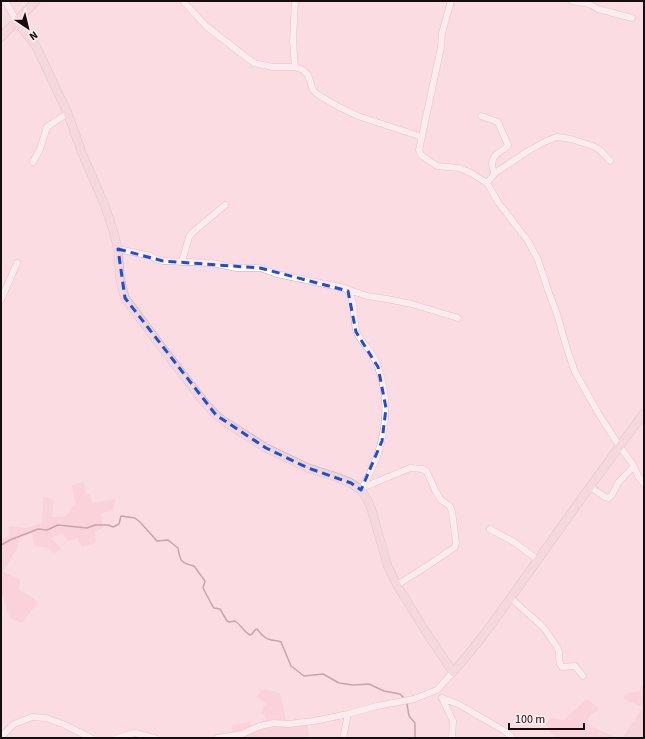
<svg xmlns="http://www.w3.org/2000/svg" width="645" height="739" font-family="'Source Sans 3',sans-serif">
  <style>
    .green { fill: #fac5d0 }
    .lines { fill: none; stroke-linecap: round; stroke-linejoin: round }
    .stream { stroke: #8d606b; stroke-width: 1.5 }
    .street-casing { stroke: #c8aab0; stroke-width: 7 }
    .secondary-casing { stroke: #c8aab0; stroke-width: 9 }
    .street { stroke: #fff; stroke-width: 6 }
    .secondary { stroke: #edd3da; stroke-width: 8 }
    .marked { fill: none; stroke: #1d4ed8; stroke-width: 3; stroke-dasharray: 8 5; stroke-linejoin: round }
  </style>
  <rect width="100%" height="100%" fill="#fadce2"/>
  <path class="green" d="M 84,482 L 86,493 L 90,495 L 92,503 L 116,499 L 113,511 L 101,513 L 103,528 L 95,532 L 96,543 L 82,547 L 78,538 L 68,541 L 62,533 L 51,538 L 62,549 L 54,553 L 48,548 L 34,546 L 32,534 L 19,538 L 18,547 L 3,571 L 20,580 L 19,589 L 38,602 L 22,623 L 10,618 L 1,592 L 1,538 L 8,538 L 9,526 L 26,528 L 42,523 L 43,497 L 54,499 L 52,517 L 66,516 L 75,503 L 72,485 Z
    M 643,685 L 644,685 L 644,738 L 622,738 L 643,707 L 623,699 L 625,694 L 639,691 Z
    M 262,689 L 280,693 L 287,725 L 307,722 L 309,738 L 232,738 L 232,725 L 248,722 L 253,726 L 267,719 L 261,712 L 266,703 L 257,697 Z
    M 587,699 L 599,708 L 588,718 L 590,726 L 618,738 L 555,738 L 545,724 L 551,718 L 564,720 Z"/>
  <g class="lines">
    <path class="stream" d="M 1,545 L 10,540 L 38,529 L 47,530 L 58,525 L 87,528 L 95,525 L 108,525 L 113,527 L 119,524 L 121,516 L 135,518 L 140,522 L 157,541 L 168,540 L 178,548 C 180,561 181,563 194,566 L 205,581 L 203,588 L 212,605 L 214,608 L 220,609 L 227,621 L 229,622 L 235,621 C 241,625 244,632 250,635 L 252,634 L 255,630 L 257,629 C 261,634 265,639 271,640 C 275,641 277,640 281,642 L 291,666 L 304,676 L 323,674 L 339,683 L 353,685 L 369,684 L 384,691 L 400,694 L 405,699
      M 407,704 L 409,716 L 415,723 L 415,738"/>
    <defs>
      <path id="street" d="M 4,1 L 7,4 L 17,22
        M 183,1 L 207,27 L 254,63 L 272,67 L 295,67 L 303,70 L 308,75 L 313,90 L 317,94 L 337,106 L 358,116 L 422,137
        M 451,1 L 442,33 L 441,47 L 419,150 L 421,155 L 437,166 L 459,168 L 471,173 L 487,183 L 498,202 L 528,241 L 538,260 L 549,293 L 557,314 L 567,349 L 575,372 L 600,416 L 620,447 L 634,466 L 638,476 L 644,484
        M 572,1 L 589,4 L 598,9 L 632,18
        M 295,67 L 293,41 L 295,1
        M 481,116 L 498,122 L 508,145 C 503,153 493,151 492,164 C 492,168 493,170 495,173
        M 33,162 L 40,149 L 47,127 L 60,118 L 68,114
        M 487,183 L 495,173 L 528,151 L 546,141 L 557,137 L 571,139 L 593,146 L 600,150 L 610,161
        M 118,249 L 151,256 L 156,259 L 163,261 L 212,263 L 236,268 L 260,268 L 277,274 L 344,288 L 367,296 L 387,299 L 412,304 L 458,318
        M 182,262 L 189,237 L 192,233 L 225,205
        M 346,289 C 357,299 352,320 357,333 C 359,338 363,342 366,346 C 371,352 375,359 378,367 C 393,408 384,451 362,488
        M 1,300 L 17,263
        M 590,487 L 605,497 L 609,498 L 612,495 L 618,483 L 634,466
        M 362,488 L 410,468 L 423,469 L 427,472 L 435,490 L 441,500 L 450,506 L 452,512 L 456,542 L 455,547 L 427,566 L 397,585
        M 490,529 L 514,542 L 538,560
        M 511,598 C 520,607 531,616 541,625 C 547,631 552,640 557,647 C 562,654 556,661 562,667 L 575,666 L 583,676
        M 442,698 L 458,704 L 503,730 L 510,735 L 512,738
        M 442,698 L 453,721 L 452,738
        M 1,738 L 2,736 L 14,724 L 32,717 L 46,718 L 65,725 L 91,738
        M 117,738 L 135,733 L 155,738
        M 217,738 L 242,734 L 260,726 L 274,723 L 289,724 L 314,721 L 348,714 L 377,706 L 414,699 L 437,690 L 453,672
        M 343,738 L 348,714"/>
      <path id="secondary" d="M 17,22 L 36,46 L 68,114 L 82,153 L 105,206 L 114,233 L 118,249 L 120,278 L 125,298 L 160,345 L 204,402 L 216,415 L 225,422 L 266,448 L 308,468 L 336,477 L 351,483 L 361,490 L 367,499 L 371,508 L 388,567 L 397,585 L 426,632 L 453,672 C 484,638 510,598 537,561 C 572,511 608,462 644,413
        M 1,37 L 36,1"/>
    </defs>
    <use href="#street" class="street-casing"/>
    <use href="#secondary" class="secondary-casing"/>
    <use href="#street" class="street"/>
    <use href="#secondary" class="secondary"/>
  </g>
  <path d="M0 0H645V739H0ZM 118,249 L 163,261 L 260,268 L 348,291 L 356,332 L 378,367 L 386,408 L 382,441 L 361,490 L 351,483 L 308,468 L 266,448 L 216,415 L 125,298 Z" fill="#fadce2" fill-opacity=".55" fill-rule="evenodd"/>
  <path class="marked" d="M 118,249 L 163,261 L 260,268 L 348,291 L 356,332 L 378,367 L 386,408 L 382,441 L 361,490 L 351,483 L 308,468 L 266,448 L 216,415 L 125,298 Z"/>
  <rect width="645" height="739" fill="none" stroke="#170d0f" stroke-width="4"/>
  <g transform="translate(28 28) rotate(145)" stroke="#fbeef1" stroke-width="3" paint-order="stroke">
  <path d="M0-3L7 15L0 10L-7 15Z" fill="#170d0f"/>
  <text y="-6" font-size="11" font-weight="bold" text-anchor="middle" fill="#170d0f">N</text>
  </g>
  <path d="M509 723v6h75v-6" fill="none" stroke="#170d0f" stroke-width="2"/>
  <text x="515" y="723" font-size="12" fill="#170d0f" stroke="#fbeef1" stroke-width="3" paint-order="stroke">100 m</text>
</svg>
